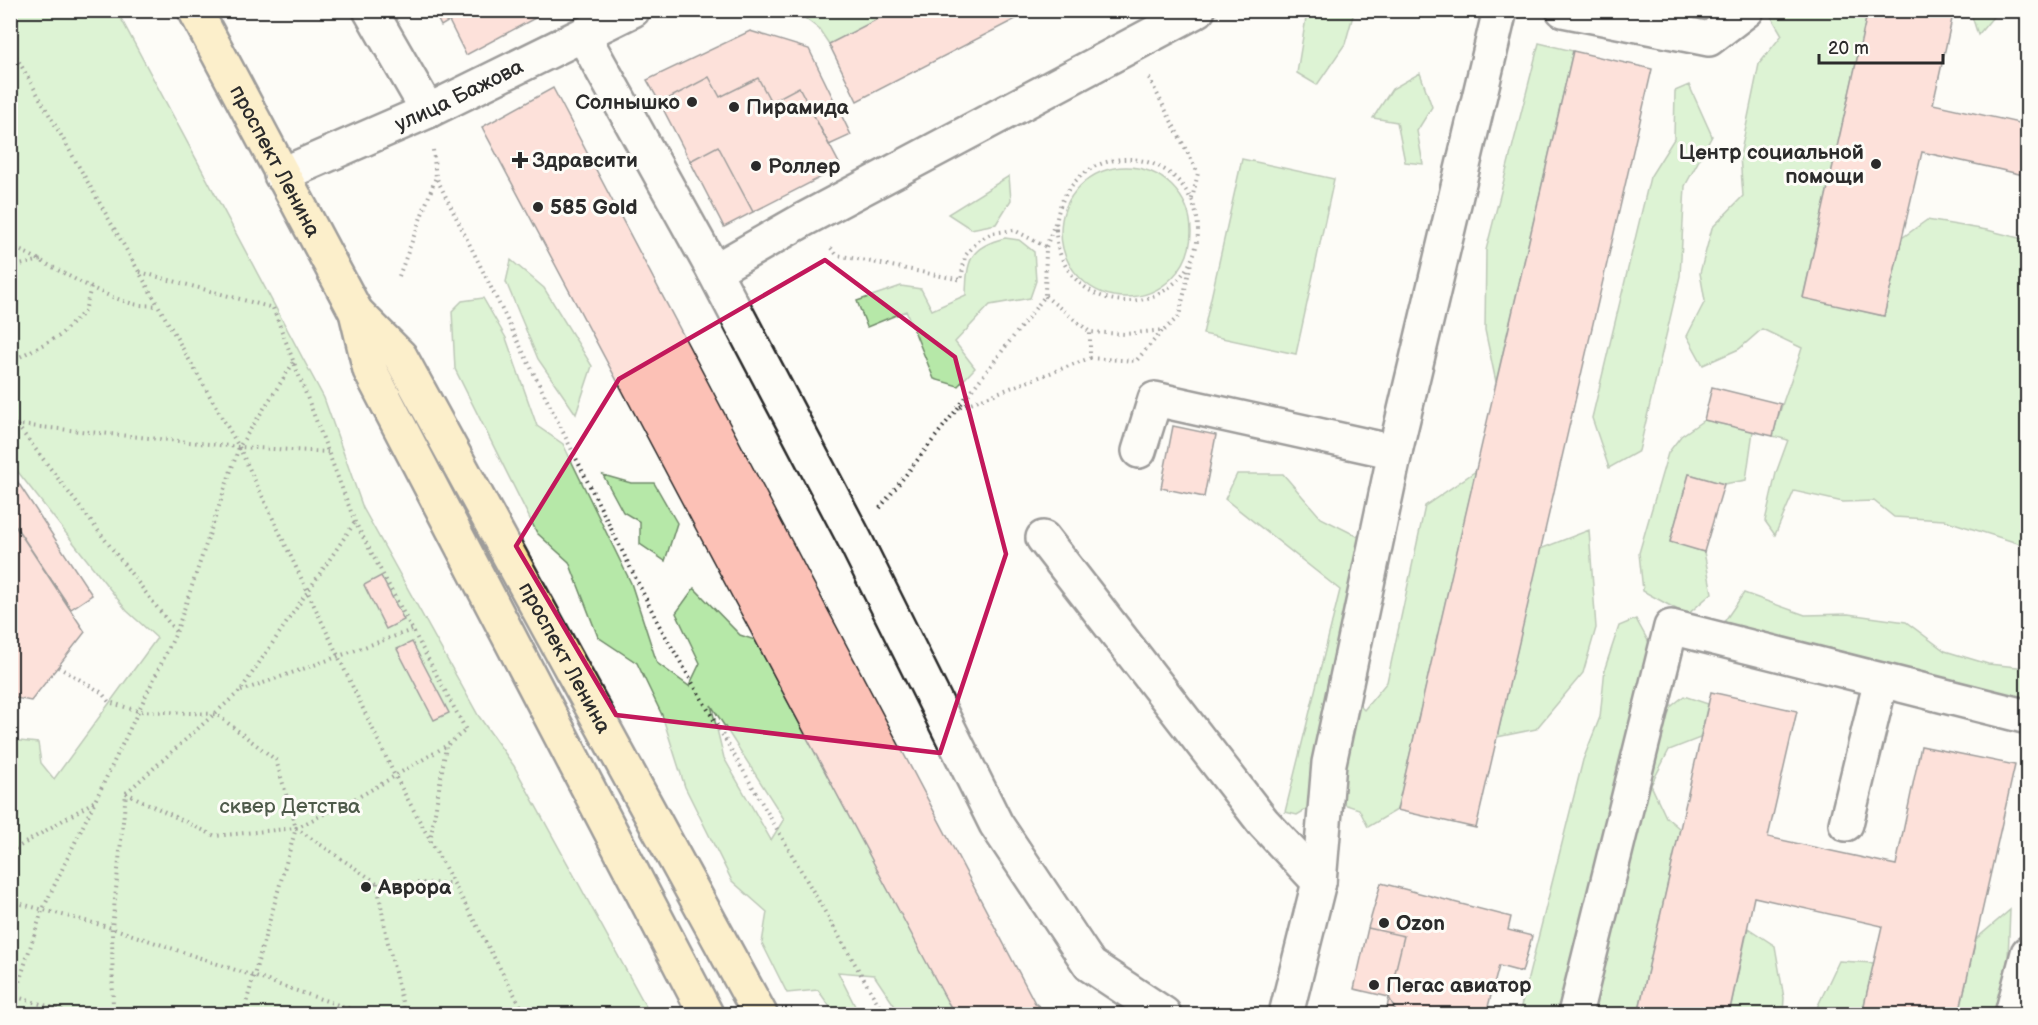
<svg xmlns="http://www.w3.org/2000/svg" width="2038" height="1025" font-family="'Balsamiq Sans',sans-serif">
  <style>
    .green { fill: #b6e8a8; stroke: #708a6a; stroke-width: 1.5; fill-rule: evenodd }
    .building { fill: #fcc1b6; stroke: #2b2b2b; stroke-width: 1.5 }
    .lines { fill: none; stroke-linecap: round; stroke-linejoin: round }
    .minor-casing { stroke: #2b2b2b; stroke-width: 38 }
    .major-casing { stroke: #2b2b2b; stroke-width: 38 }
    .path { stroke: #2b2b2b; stroke-width: 4; stroke-dasharray: 1.5 4.5; stroke-linecap: butt }
    .minor { stroke: #fdfcf7; stroke-width: 33 }
    .major { stroke: #fbdf96; stroke-width: 33 }
    .marked { fill: none; stroke: #c2185b; stroke-width: 4.5; stroke-linejoin: round }
    .poi-dot { fill: #2b2b2b; stroke: #fdfcf7; stroke-width: 2 }
    .labels { text-anchor: middle; dominant-baseline: central; stroke-width: 6; stroke-linejoin: round; paint-order: stroke }
    .street-label { font-size: 21px; fill: #2b2b2b; stroke: #fdfcf7 }
    .poi-label { font-size: 21px; font-weight: bold; fill: #2b2b2b; stroke: #fdfcf7; text-anchor: start }
    .park-label { font-size: 21px; fill: #4e5a4a; stroke: #fdfcf7 }
  </style>
  <rect width="100%" height="100%" fill="#fdfcf7"/>
  <filter id="ink" filterUnits="userSpaceOnUse"><feTurbulence type="fractalNoise" baseFrequency=".0167" numOctaves="2"/><feDisplacementMap in="SourceGraphic" scale="12" xChannelSelector="R" yChannelSelector="G"/><feConvolveMatrix kernelMatrix="1 2 1 2 8 2 1 2 1" color-interpolation-filters="sRGB"/></filter>
  <g filter="url(#ink)">
    <path class="green" d="M 1970,10 L 1998,10 L 1998,11 L 1978,35 Z
      M 11,11 L 117,11 L 324,398 L 363,508 L 478,715 L 514,766 L 650,1014 L 11,1014 L 10,838 L 14,836 L 10,830 L 11,740 L 38,743 L 41,763 L 54,779 L 157,638 L 127,611 L 11,463 Z
      M 818,11 L 895,11 L 829,44 L 819,29 L 801,15 Z
      M 1312,11 L 1354,12 L 1345,44 L 1317,85 L 1297,73 L 1307,12 Z
      M 1768,11 L 1868,11 L 1803,297 L 1884,316 L 1902,238 L 1927,220 L 1987,230 L 2027,240 L 2027,546 L 1944,520 L 1894,517 L 1874,501 L 1843,502 L 1794,491 L 1775,535 L 1765,521 L 1776,473 L 1788,440 L 1773,436 C 1780,405 1793,378 1802,348 L 1762,329 L 1739,349 L 1703,365 L 1687,336 L 1705,301 L 1700,273 L 1712,228 L 1743,196 L 1740,156 L 1759,64 L 1782,35 Z
      M 1539,43 L 1573,51 L 1496,382 L 1485,330 L 1486,250 Z
      M 1420,73 L 1432,107 L 1417,131 L 1423,164 L 1405,162 L 1397,122 L 1373,118 L 1392,89 Z
      M 1689,85 L 1712,136 L 1685,186 L 1680,276 L 1639,451 L 1609,468 L 1592,418 L 1650,177 L 1674,139 L 1675,91 Z
      M 1242,159 L 1334,179 L 1296,354 L 1203,334 Z
      M1061 232a65 65 0 1 1 130 0a65 65 0 1 1-130 0Z
      M 1009,176 L 1011,200 L 996,224 L 971,229 L 948,214 Z
      M 1005,238 L 1019,240 L 1034,252 L 1036,281 L 1030,298 L 990,305 L 955,342 L 975,368 L 958,386 L 934,379 L 906,311 L 867,327 L 857,301 L 901,286 L 921,289 L 932,310 L 966,295 C 967,260 969,247 1005,238 Z
      M 511,260 L 544,288 L 592,366 L 576,414 L 538,359 L 506,282 Z
      M 483,298 L 506,338 L 537,426 L 563,444 L 631,583 L 657,663 L 689,686 L 700,663 L 676,613 L 694,588 L 740,635 L 755,640 L 955,1014 L 900,1014 L 874,975 L 838,972 L 859,1014 L 835,1014 L 818,990 L 787,993 L 762,943 L 767,912 L 732,881 L 685,787 L 662,715 L 637,663 L 598,637 L 569,562 L 537,533 L 455,369 L 452,311 L 462,301 ZM 711,705 L 784,819 L 771,840 L 724,758 Z
      M 1704,420 L 1753,431 L 1746,480 L 1724,484 L 1689,474 L 1670,541 L 1704,552 L 1712,593 L 1687,615 L 1643,591 L 1639,553 L 1668,453 L 1681,436 Z
      M 1476,471 L 1397,810 L 1368,827 L 1359,809 L 1325,798 L 1297,815 L 1285,812 L 1340,590 L 1225,499 L 1237,474 L 1283,474 L 1321,518 L 1361,538 L 1333,679 L 1364,710 L 1387,682 L 1425,506 Z
      M 603,475 L 631,483 L 654,483 L 677,523 L 665,561 L 640,544 L 640,522 L 623,512 Z
      M 1589,530 L 1596,628 L 1583,673 L 1536,729 L 1497,737 L 1540,549 Z
      M 1744,593 L 1805,615 L 1848,614 L 1906,622 L 1945,651 L 1988,664 L 2027,668 L 2027,702 L 1724,622 Z
      M 1636,619 L 1653,650 L 1663,713 L 1684,696 L 1708,704 L 1700,738 L 1669,750 L 1651,785 L 1666,817 L 1680,829 L 1638,1014 L 1519,1014 L 1583,760 L 1600,717 L 1605,668 L 1619,626 Z
      M 2010,910 L 2008,958 L 1996,1014 L 1963,1014 L 1960,1008 L 1976,939 Z
      M 1748,928 L 1775,946 L 1784,998 L 1783,1014 L 1729,1014 Z
      M 1839,961 L 1874,963 L 1862,1014 L 1814,1014 Z"/>
    <path class="building" d="M 433,10 L 511,10 L 513,14 L 519,10 L 550,10 L 466,55 L 449,21 L 441,26 Z
      M 895,10 L 1033,10 L 857,101 L 829,44 Z
      M 1868,10 L 1954,10 L 1933,104 L 2028,125 L 2028,176 L 1922,152 L 1884,316 L 1803,298 Z
      M 750,31 L 809,49 L 851,135 L 829,145 L 799,87 L 771,102 L 758,78 L 720,97 L 709,77 L 660,103 L 647,80 Z
      M 1573,51 L 1652,69 L 1476,828 L 1397,810 Z
      M 709,77 L 720,97 L 758,78 L 771,102 L 799,87 L 841,167 L 753,212 L 718,146 L 690,161 L 660,103 Z
      M 553,88 L 1035,1003 L 1049,1014 L 955,1014 L 947,1001 L 482,127 Z
      M 718,146 L 753,212 L 724,227 L 690,161 Z
      M 1712,387 L 1781,404 L 1773,436 L 1704,420 Z
      M 1173,426 L 1216,435 L 1204,497 L 1161,488 Z
      M 1689,474 L 1724,484 L 1704,552 L 1670,542 Z
      M 13,475 L 92,595 L 71,609 L 10,518 Z
      M 10,518 L 85,632 L 31,701 L 10,697 Z
      M 381,576 L 404,620 L 386,629 L 364,585 Z
      M 412,642 L 449,713 L 434,720 L 397,649 Z
      M 1711,692 L 1797,711 L 1768,837 L 1896,865 L 1921,746 L 2015,765 L 1959,1014 L 1862,1014 L 1882,926 L 1754,897 L 1729,1014 L 1638,1014 Z
      M 1381,883 L 1511,917 L 1508,930 L 1532,936 L 1522,972 L 1499,966 L 1486,1014 L 1397,1014 L 1389,997 L 1404,936 L 1368,928 Z
      M 1368,928 L 1404,936 L 1389,997 L 1354,989 Z
      M 1389,997 L 1397,1014 L 1386,1014 Z"/>
    <g class="lines">
      <defs>
        <g id="minor">
          <path d="M 370,10 L 428,111"/>
          <path d="M 1563,10 L 1709,39 L 1747,10"/>
          <path d="M 583,35 L 714,271 L 855,540 L 996,824 L 1090,965 L 1164,1014"/>
          <path id="s1" d="M 281,175 L 428,111 L 633,10"/>
          <path d="M 714,271 L 803,220 L 1198,10"/>
          <path d="M 1139,451 L 1155,399 L 1395,452"/>
          <path d="M 1043,538 L 1263,822 L 1319,882 L 1286,1014"/>
          <path d="M 1846,824 L 1881,680"/>
          <path d="M 1319,882 L 1329,763 L 1395,452 L 1500,10"/>
          <path d="M 1575,1014 L 1671,627 L 2028,717"/>
          <path d="M 2012,1014 L 2028,953"/>
        </g>
        <g id="major">
          <path id="s2" d="M 195,10 L 356,312 L 370,370 L 706,1014"/>
          <path id="s3" d="M 356,312 L 400,356 L 760,1014"/>
        </g>
      </defs>
      <use href="#minor" class="minor-casing"/>
      <use href="#major" class="major-casing"/>
      <path class="path" d="M 10,46 L 239,447 L 394,774 L 525,1014
        M 1149,78 L 1198,173 L 1192,199
        M 433,150 L 436,177 L 659,625 L 884,1014
        M1056 230a71 71 0 1 1 142 0a71 71 0 1 1-142 0Z
        M 10,246 C 51,263 88,291 130,303 C 139,306 149,305 158,306
        M 831,248 L 837,255 L 961,280 L 965,256 L 978,241 L 992,233 L 1014,230 L 1046,247
        M 10,267 L 42,260
        M 140,272 L 273,308 L 355,522 L 466,730 L 446,746 L 364,794 L 296,828 L 243,1014
        M 399,276 L 436,177
        M 1045,296 L 1090,332 L 1125,334 L 1164,330 L 1179,316 L 1191,263
        M 1090,358 L 1136,361 L 1163,330
        M 10,362 L 59,336 L 85,311 L 91,287
        M 960,407 L 1090,358 L 1090,332
        M 10,416 L 176,632
        M 10,424 L 239,447 L 328,452
        M 880,508 L 1045,296 L 1046,247 L 1055,223
        M 58,667 L 101,692 L 109,702 L 138,711 L 216,714 L 276,760 L 296,828
        M 241,691 L 415,629
        M 126,793 L 215,836 L 296,828 L 377,883 L 451,883
        M 430,842 L 446,747
        M 10,852 L 95,801
        M 377,883 L 387,939 L 405,1014
        M 10,901 L 112,928 L 365,1014
        M 10,995 L 74,1014
        M 10,1010 L 42,911 L 176,633 L 239,447 L 294,362
        M 113,1014 L 112,928 L 126,793 L 240,691 L 355,522"/>
      <use href="#minor" class="minor"/>
      <use href="#major" class="major"/>
    </g>
  </g>
  <path d="M0 0H2038V1025H0ZM 825,260 L 955,357 L 1006,554 L 940,753 L 616,715 L 516,546 L 619,379 Z" fill="#fdfcf7" fill-opacity=".55" fill-rule="evenodd"/>
  <path class="marked" d="M 825,260 L 955,357 L 1006,554 L 940,753 L 616,715 L 516,546 L 619,379 Z"/>
  <g class="poi-dot">
    <circle cx="692" cy="102" r="6"/>
    <circle cx="734" cy="107" r="6"/>
    <path d="M517 151h6v6h6v6h-6v6h-6v-6h-6v-6h6z"/>
    <circle cx="1876" cy="164" r="6"/>
    <circle cx="756" cy="166" r="6"/>
    <circle cx="538" cy="207" r="6"/>
    <circle cx="366" cy="887" r="6"/>
    <circle cx="1384" cy="923" r="6"/>
    <circle cx="1374" cy="985" r="6"/>
  </g>
  <g class="labels">
    <g class="street-label">
      <text stroke="none"><textPath href="#s1" startOffset="195">улица Бажова</textPath></text>
      <text stroke="none"><textPath href="#s2" startOffset="171">проспект Ленина</textPath></text>
      <text stroke="none"><textPath href="#s3" startOffset="406">проспект Ленина</textPath></text>
    </g>
    <g class="poi-label">
      <text x="680" y="102" text-anchor="end">Солнышко</text>
      <text x="746" y="107">Пирамида</text>
      <text x="1864" y="152" text-anchor="end">Центр социальной<tspan x="1864" dy="24">помощи</tspan></text>
      <text x="532" y="160">Здравсити</text>
      <text x="768" y="166">Роллер</text>
      <text x="550" y="207">585 Gold</text>
      <text x="378" y="887">Аврора</text>
      <text x="1396" y="923">Ozon</text>
      <text x="1386" y="985">Пегас авиатор</text>
    </g>
    <g class="park-label">
      <text x="290" y="806">сквер Детства</text>
    </g>
  </g>
  <rect width="2038" height="1025" fill="none" stroke="#fdfcf7" stroke-width="36"/>
  <rect x="18" y="18" width="2002" height="989" fill="none" stroke="#2b2b2b" stroke-width="2" filter="url(#ink)"/>
  <path d="M1819 54v9h124v-9" fill="none" stroke="#2b2b2b" stroke-width="3"/>
  <text x="1828" y="54" font-size="18" fill="#2b2b2b" stroke="#fdfcf7" stroke-width="4.5" paint-order="stroke">20 m</text>
</svg>
